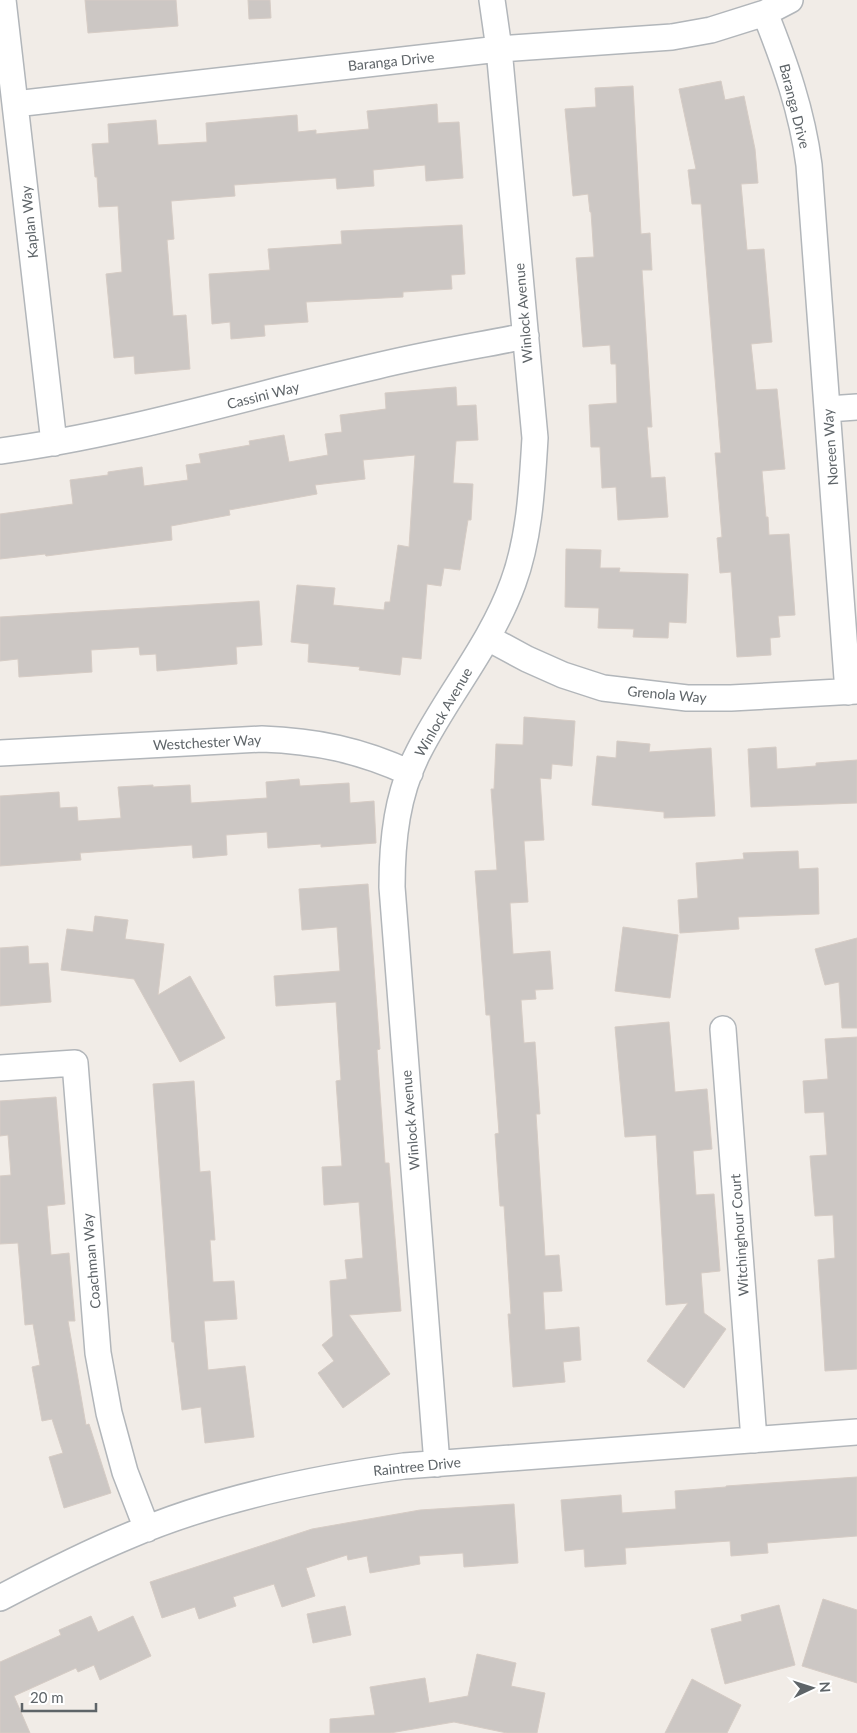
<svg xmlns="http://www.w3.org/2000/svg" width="857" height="1733" font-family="Lato,sans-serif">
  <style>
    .building { fill: #ccc7c4; stroke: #d6ccc5 }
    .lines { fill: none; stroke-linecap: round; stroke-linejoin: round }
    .minor-casing { stroke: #b2b6ba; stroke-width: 28 }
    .minor { stroke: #fff; stroke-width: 25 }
    .labels { text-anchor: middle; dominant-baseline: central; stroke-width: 4; stroke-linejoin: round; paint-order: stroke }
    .street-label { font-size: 14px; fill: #5e6468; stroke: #fff }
  </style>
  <rect width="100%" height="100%" fill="#f1ece7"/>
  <path class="building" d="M 85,0 L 176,0 L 178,26 L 88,33 Z
    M 248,0 L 270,0 L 271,18 L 249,19 Z
    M 721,81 L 725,100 L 744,96 L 755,149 L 758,183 L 741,184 L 747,250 L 764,249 L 772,342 L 751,344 L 756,390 L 777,389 L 785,469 L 762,471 L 766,517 L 768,517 L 769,535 L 789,534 L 795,615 L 778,616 L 780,637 L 770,638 L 771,655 L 737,657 L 731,572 L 720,573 L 717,538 L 722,537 L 715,453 L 721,453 L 701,204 L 692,204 L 688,170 L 696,169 L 679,89 Z
    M 633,86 L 641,234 L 650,233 L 652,270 L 642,270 L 652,427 L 647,427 L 651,478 L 665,477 L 668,517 L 618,520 L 616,487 L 602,488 L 600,447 L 591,447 L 589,405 L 617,403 L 616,364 L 611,364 L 610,345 L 583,347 L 576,258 L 594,257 L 591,212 L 590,212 L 588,194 L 573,196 L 565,109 L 596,107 L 595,88 Z
    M 437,104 L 438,123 L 459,122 L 463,178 L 426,181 L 425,165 L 373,170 L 374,186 L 337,189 L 336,178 L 234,185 L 235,196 L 171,201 L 174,239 L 167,240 L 173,316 L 186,315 L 190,369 L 135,374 L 134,356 L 114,358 L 106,274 L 122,272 L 118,206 L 99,207 L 97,177 L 95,177 L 92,144 L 109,143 L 108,124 L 156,120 L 158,145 L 207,142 L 206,123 L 297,115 L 298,132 L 316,130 L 316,134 L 369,129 L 367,111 Z
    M 462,225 L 465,274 L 451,275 L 452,289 L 403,292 L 403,297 L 306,302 L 308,322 L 264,325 L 265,336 L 231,339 L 230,322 L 212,324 L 209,274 L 270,270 L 268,249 L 342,244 L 341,231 Z
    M 456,387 L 457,406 L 476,405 L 478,440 L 456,441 L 453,483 L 473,484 L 471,520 L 468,520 L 460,570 L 444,568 L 441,586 L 427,584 L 421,659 L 402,657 L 400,675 L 359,670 L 360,667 L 308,662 L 309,644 L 291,642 L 297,585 L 335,588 L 333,605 L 384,610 L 385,602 L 390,602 L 398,545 L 409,547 L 415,455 L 363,460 L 365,479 L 315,485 L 317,494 L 229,510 L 230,515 L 171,526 L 172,540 L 46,556 L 45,554 L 0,559 L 0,514 L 73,504 L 70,480 L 108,475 L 108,472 L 142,467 L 144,486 L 188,480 L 186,465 L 201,463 L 199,454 L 250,445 L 249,441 L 284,435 L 289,462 L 328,455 L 325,434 L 342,432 L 340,415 L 386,409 L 385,393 Z
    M 566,549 L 601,550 L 600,568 L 620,568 L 619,572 L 688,574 L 686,623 L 669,622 L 668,638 L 633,637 L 634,629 L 598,628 L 599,608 L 565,607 Z
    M 259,601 L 262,645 L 236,647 L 237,664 L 157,671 L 156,654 L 140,655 L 139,647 L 91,650 L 92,672 L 19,677 L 18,659 L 0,661 L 0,617 Z
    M 524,717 L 575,721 L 572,766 L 552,764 L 551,779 L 540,778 L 544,840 L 524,841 L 528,902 L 510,903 L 513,954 L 550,951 L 553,989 L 535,990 L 536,999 L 521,1000 L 524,1043 L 535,1042 L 540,1114 L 536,1114 L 545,1256 L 559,1255 L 562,1291 L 543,1292 L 545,1330 L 579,1327 L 581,1360 L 563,1362 L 565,1382 L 513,1387 L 508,1314 L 511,1314 L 504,1206 L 500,1206 L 495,1134 L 499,1133 L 490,1015 L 486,1015 L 475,871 L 497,870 L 491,789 L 494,789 L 496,744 L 523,745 Z
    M 617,741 L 650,744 L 649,752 L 711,748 L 715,816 L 664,818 L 664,812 L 592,805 L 597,756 L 616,758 Z
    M 776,747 L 777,769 L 816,766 L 816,763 L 857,760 L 857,803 L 751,807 L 748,749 Z
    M 299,779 L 300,786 L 349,783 L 350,803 L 374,801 L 376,843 L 321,847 L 321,844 L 268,848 L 267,832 L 226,835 L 227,855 L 193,858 L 192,845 L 80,853 L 81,860 L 0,866 L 0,796 L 59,792 L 60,808 L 77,807 L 78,821 L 121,818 L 118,787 L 153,785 L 153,787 L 190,785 L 191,803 L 267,798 L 266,782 Z
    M 798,851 L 799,869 L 818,868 L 819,914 L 738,917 L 739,929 L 680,933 L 678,900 L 698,898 L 696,863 L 744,859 L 743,853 Z
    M 368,884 L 380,1049 L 377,1050 L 385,1163 L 389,1163 L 401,1311 L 349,1315 L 390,1374 L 343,1408 L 318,1373 L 334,1361 L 322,1345 L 333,1336 L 330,1281 L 347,1279 L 345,1260 L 363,1258 L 359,1202 L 324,1205 L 322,1167 L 342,1166 L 336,1081 L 341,1080 L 336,1002 L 276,1006 L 274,976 L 340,971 L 337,927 L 302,930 L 299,889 Z
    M 95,916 L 128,920 L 125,939 L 164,944 L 158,995 L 190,976 L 225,1038 L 180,1062 L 134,979 L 61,970 L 67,929 L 93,932 Z
    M 623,927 L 678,935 L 670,998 L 615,991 Z
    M 857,938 L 857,1028 L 842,1028 L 839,982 L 825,985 L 815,949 Z
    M 28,946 L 29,964 L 48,963 L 51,1002 L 0,1006 L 0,948 Z
    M 669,1022 L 675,1092 L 707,1089 L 712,1149 L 693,1151 L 696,1195 L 714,1194 L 720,1271 L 701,1273 L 704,1313 L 726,1329 L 684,1388 L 647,1361 L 688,1303 L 666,1305 L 656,1135 L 625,1137 L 615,1027 Z
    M 857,1037 L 857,1369 L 825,1371 L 818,1260 L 835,1258 L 833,1215 L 815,1216 L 810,1156 L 827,1155 L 824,1112 L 805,1113 L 803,1081 L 828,1079 L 825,1039 Z
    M 194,1081 L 200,1172 L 210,1171 L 215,1240 L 210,1240 L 213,1282 L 234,1281 L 237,1319 L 204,1321 L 208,1370 L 245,1366 L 254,1437 L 205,1443 L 201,1407 L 182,1410 L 174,1342 L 172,1342 L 153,1084 Z
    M 56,1097 L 65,1204 L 47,1206 L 51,1255 L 69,1253 L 75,1321 L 68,1321 L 86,1425 L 89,1424 L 111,1493 L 64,1508 L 49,1457 L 63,1453 L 52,1419 L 42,1421 L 32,1367 L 40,1365 L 33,1324 L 25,1325 L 18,1243 L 0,1244 L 0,1176 L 11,1175 L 8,1135 L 0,1136 L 0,1101 Z
    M 857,1477 L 857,1536 L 767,1543 L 768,1553 L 731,1556 L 730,1541 L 625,1548 L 626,1564 L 585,1567 L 584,1549 L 565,1551 L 561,1500 L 621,1495 L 622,1513 L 676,1509 L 675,1491 L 726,1487 L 726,1486 Z
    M 514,1504 L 518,1563 L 464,1567 L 463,1553 L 419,1556 L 420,1564 L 370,1573 L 367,1556 L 348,1560 L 347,1555 L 306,1568 L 315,1596 L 282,1607 L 274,1584 L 233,1597 L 236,1606 L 199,1619 L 195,1607 L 162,1618 L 150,1582 L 312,1529 L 420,1510 Z
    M 823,1599 L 857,1610 L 857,1683 L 802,1666 Z
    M 779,1605 L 795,1665 L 725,1684 L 711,1629 L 742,1621 L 741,1615 Z
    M 345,1606 L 351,1635 L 313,1643 L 307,1614 Z
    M 91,1616 L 98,1632 L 133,1616 L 151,1656 L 100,1680 L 94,1665 L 78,1672 L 76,1668 L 14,1696 L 30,1733 L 0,1733 L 0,1662 L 61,1635 L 59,1630 Z
    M 477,1654 L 516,1663 L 511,1686 L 545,1693 L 537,1733 L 507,1733 L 454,1722 L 390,1733 L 330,1733 L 330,1719 L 375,1715 L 370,1687 L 425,1678 L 429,1703 L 468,1696 Z
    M 692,1679 L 741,1705 L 727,1733 L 665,1733 Z"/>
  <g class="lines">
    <defs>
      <path id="minor" d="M 3,0 L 54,443
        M 765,13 C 785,63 802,111 809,165 L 848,692
        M 15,104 L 499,49 L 672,37 L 711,30 L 765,13 L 790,0
        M 828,409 L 857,407
        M 0,451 C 128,434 251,395 377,366 C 426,354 476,346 526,336
        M 488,638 L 527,659 L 563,675 L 603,688 L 687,698 L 731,698 L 857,691
        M 0,753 L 262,739 C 316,741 360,750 410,773
        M 723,1029 L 754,1440
        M 0,1068 L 75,1063 L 98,1353 L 109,1413 L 125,1472 L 147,1529
        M 437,1464 L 392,887 C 392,840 397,793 419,751 C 448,694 491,644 513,583 C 530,537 532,486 535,438 L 499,49 L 492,0
        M 0,1598 C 42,1576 83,1555 126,1537 C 214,1499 310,1479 404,1466 L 857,1432"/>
    </defs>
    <use href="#minor" class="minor-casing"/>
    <use href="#minor" class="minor"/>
  </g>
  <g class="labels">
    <g class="street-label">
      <text transform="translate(391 61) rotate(-6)">Baranga Drive</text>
      <text transform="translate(795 106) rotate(76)">Baranga Drive</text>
      <text transform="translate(29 222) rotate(-96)">Kaplan Way</text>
      <text transform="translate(523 313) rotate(-95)">Winlock Avenue</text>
      <text transform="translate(263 395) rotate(-14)">Cassini Way</text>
      <text transform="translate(830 447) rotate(-94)">Noreen Way</text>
      <text transform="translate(667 694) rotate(5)">Grenola Way</text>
      <text transform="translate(443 712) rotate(-60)">Winlock Avenue</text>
      <text transform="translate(207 742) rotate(-3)">Westchester Way</text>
      <text transform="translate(410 1120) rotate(-95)">Winlock Avenue</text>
      <text transform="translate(739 1235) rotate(-94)">Witchinghour Court</text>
      <text transform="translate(91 1261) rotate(-95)">Coachman Way</text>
      <text transform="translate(417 1466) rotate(-6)">Raintree Drive</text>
    </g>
  </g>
  <g transform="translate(812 1688) rotate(86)" stroke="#ffffff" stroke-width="4" paint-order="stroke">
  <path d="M0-4L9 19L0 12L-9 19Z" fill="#5e6468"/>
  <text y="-8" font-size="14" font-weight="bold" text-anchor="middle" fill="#5e6468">N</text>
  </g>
  <path d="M22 1703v8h74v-8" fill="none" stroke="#5e6468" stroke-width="2.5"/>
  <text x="30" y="1703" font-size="15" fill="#5e6468" stroke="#ffffff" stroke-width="4" paint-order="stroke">20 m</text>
</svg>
